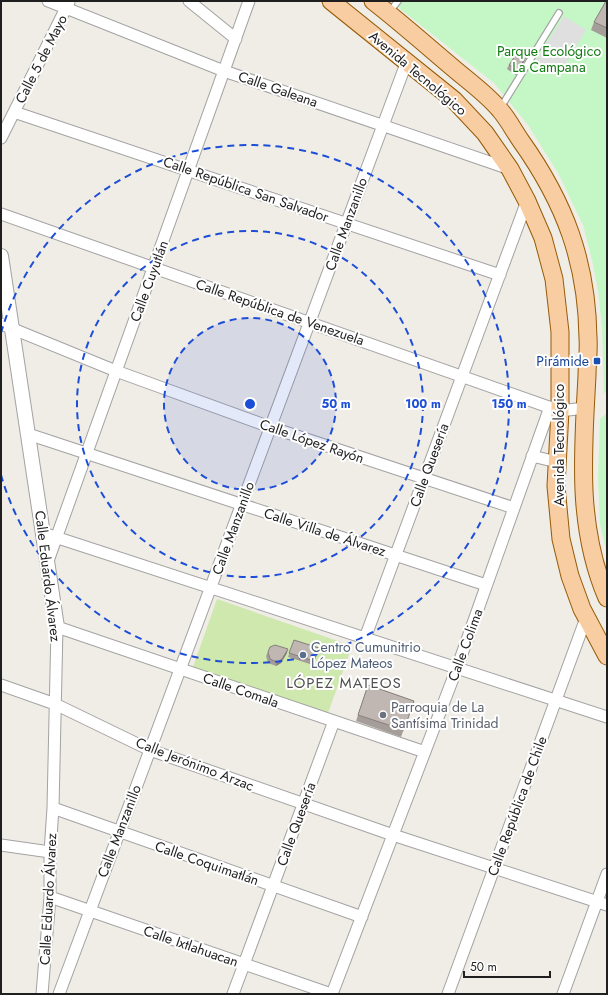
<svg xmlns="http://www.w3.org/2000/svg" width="608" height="995" font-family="Jost,sans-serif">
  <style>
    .grass { fill: #cee8ae }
    .park { fill: #c5f7c6 }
    .parking { fill: #dfdfdf }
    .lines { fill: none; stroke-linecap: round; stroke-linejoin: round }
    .service-casing { stroke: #a3a3a3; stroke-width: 8 }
    .minor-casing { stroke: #a3a3a3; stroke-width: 13 }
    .tertiary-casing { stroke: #a3a3a3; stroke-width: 16 }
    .primary-casing { stroke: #955b06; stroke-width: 19 }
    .service { stroke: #fff; stroke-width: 5.5 }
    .minor { stroke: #fff; stroke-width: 11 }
    .tertiary { stroke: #fff; stroke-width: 14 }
    .primary { stroke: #f8cda2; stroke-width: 17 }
    .wall { fill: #a59d99 }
    .shaded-wall { fill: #86807d }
    .building { fill: #c0b7b2; stroke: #86807d }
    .ring { fill: none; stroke: #1d4ed8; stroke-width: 2; stroke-dasharray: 7 5 }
    .transit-dot { fill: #1a4fb4; stroke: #fff; stroke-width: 1.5 }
    .service-dot { fill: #5c6f8a; stroke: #fff; stroke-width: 1.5 }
    .worship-dot { fill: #6b7280; stroke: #fff; stroke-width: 1.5 }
    .labels { text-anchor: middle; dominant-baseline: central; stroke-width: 4; stroke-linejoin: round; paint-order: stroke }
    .park-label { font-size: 14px; fill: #107a11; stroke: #fff }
    .street-label { font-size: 14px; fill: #1f1f1f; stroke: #fff }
    .transit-label { font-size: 14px; fill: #164399; stroke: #fff; text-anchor: end }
    .service-label { font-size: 14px; fill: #4e5e75; stroke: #fff; text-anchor: start }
    .worship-label { font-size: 14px; fill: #5b616d; stroke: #fff; text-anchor: start }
    .neighbourhood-label { font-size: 15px; letter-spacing: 1px; fill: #525252; stroke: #fff }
    .centre { fill: #1d4ed8; stroke: #fff; stroke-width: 2 }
    .ring-label { font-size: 12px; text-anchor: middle; font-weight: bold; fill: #1d4ed8; stroke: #fff; stroke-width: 4; stroke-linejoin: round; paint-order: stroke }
  </style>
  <rect width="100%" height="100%" fill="#f0ece6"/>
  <path class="grass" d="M 217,599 L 352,646 L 328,713 L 193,667 Z"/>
  <path class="park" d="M 390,1 L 607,1 L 607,392 L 604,393 L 602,327 L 598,290 L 592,260 L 583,225 L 558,173 L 528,125 L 494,83 Z
    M 607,413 L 607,555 L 600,524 L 598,478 L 600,419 Z"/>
  <path class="parking" d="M 564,16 L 586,30 L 559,75 L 536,61 Z"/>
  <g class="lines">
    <defs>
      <path id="service" d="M 390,11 L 398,1
        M 501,107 L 559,13"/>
      <path id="minor" d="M 48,1 L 224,71 L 510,169
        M 189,1 L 236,39
        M 14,112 L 500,275
        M 1,138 L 69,2
        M 1,214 L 560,411 L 585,408
        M 1,324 L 116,371 L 270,427 L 514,508
        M 28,434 L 486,585
        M 532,456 L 557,462
        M 49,535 L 607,717
        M 48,561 L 249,1
        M 365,638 L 527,201
        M 1,685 L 55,704 L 150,750 L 393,835 L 607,905
        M 53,808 L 362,917
        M 1,845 L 50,852
        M 50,897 L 331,994
        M 42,994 L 50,897 L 50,852 L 53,808 L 57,627 L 425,752
        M 59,994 L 407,61
        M 233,994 L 334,721
        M 332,994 L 457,668 L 550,407
        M 448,994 L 586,618
        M 563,994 L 607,874"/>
      <path id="tertiary" d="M 1,256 L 57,627"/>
      <path id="primary" d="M 331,1 L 454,100 L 485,133 L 510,169 L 527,201 L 543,238 L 554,279 L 560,332 L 560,411 L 556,486 L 561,539 L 570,576 L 582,609 L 607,656
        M 373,1 C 400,22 426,45 452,67 C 467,80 487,94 500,110 C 508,119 514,131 521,141 C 565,203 587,262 588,338 C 589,350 587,363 587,376 C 583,451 576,526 607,598"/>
    </defs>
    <use href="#service" class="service-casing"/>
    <use href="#minor" class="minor-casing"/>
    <use href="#tertiary" class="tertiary-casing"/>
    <use href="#primary" class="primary-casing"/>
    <use href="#service" class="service"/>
    <use href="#minor" class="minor"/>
    <use href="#tertiary" class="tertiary"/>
    <use href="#primary" class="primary"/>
  </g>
  <path class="wall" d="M 607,1 L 607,38 L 591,30 L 594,22 Z
    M 525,60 L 516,75 L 507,69 L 509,65 Z
    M 294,640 L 319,648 L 313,665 L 288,657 Z
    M 268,652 L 287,653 L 281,663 L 276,666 L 268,663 L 266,656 Z
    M 368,685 L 414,701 L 401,737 L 356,721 Z"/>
  <path class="shaded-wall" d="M 527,55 L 525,60 L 516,75 L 518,70 Z
    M 288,649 L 287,653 L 281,663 L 276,666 L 277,662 Z"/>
  <path class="building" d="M 606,1 L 607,1 L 607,28 L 594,22 Z
    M 519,50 L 527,55 L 518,70 L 509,65 Z
    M 294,640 L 319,648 L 314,661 L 289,653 Z
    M 275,645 L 288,649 L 282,659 L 277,662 L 270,659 L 268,652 L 270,647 Z
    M 368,685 L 414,701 L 404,730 L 358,715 Z"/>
  <circle cx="250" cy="404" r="86" fill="#1d4ed8" fill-opacity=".12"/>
  <g class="ring">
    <circle cx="250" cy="404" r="86"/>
    <circle cx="250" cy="404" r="173"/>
    <path d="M1 333A259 259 0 1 1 1 475"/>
  </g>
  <rect class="transit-dot" x="593" y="357" width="8" height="8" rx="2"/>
  <circle class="service-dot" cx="303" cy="655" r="4"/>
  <circle class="worship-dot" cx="383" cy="715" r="4"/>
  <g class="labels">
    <g class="park-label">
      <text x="549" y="51">Parque Ecológico<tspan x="549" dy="16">La Campana</tspan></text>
    </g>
    <g class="street-label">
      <text transform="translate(41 59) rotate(-63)">Calle 5 de Mayo</text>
      <text transform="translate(418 73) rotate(40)">Avenida Tecnológico</text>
      <text transform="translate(278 89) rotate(19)">Calle Galeana</text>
      <text transform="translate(246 189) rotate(19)">Calle República San Salvador</text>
      <text transform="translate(346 224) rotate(-70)">Calle Manzanillo</text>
      <text transform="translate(149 281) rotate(-70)">Calle Cuyutlán</text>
      <text transform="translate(280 312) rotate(19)">Calle República de Venezuela</text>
      <text transform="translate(312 441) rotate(19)">Calle López Rayón</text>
      <text transform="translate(559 445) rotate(-90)">Avenida Tecnológico</text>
      <text transform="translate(429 465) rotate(-70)">Calle Quesería</text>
      <text transform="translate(233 528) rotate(-70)">Calle Manzanillo</text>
      <text transform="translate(325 532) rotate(18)">Calle Villa de Álvarez</text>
      <text transform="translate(48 576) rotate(83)">Calle Eduardo Álvarez</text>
      <text transform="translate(465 645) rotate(-70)">Calle Colima</text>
      <text transform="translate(241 690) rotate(19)">Calle Comala</text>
      <text transform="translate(195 764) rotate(21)">Calle Jerónimo Arzac</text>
      <text transform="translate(517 806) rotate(-70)">Calle República de Chile</text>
      <text transform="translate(296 824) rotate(-70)">Calle Quesería</text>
      <text transform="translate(119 831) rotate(-69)">Calle Manzanillo</text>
      <text transform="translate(207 863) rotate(19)">Calle Coquimatlán</text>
      <text transform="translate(48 899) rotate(-87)">Calle Eduardo Álvarez</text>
      <text transform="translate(191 946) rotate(19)">Calle Ixtlahuacan</text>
    </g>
    <g class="transit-label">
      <text x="589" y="361">Pirámide</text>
    </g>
    <g class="service-label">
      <text x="311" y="647">Centro Cumunitrio<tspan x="311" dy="16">López Mateos</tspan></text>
    </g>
    <g class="worship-label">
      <text x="391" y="707">Parroquia de La<tspan x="391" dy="16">Santísima Trinidad</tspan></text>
    </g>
    <g class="neighbourhood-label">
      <text x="344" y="683">LÓPEZ MATEOS</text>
    </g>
  </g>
  <circle cx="250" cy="404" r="6" class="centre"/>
  <g class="ring-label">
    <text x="336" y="408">50 m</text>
    <text x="423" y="408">100 m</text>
    <text x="509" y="408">150 m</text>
  </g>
  <rect width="608" height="995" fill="none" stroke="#1f1f1f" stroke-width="4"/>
  <path d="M464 971v6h86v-6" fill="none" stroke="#1f1f1f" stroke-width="2"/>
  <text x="470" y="971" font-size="12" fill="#1f1f1f" stroke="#ffffff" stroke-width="3" paint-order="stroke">50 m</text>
</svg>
